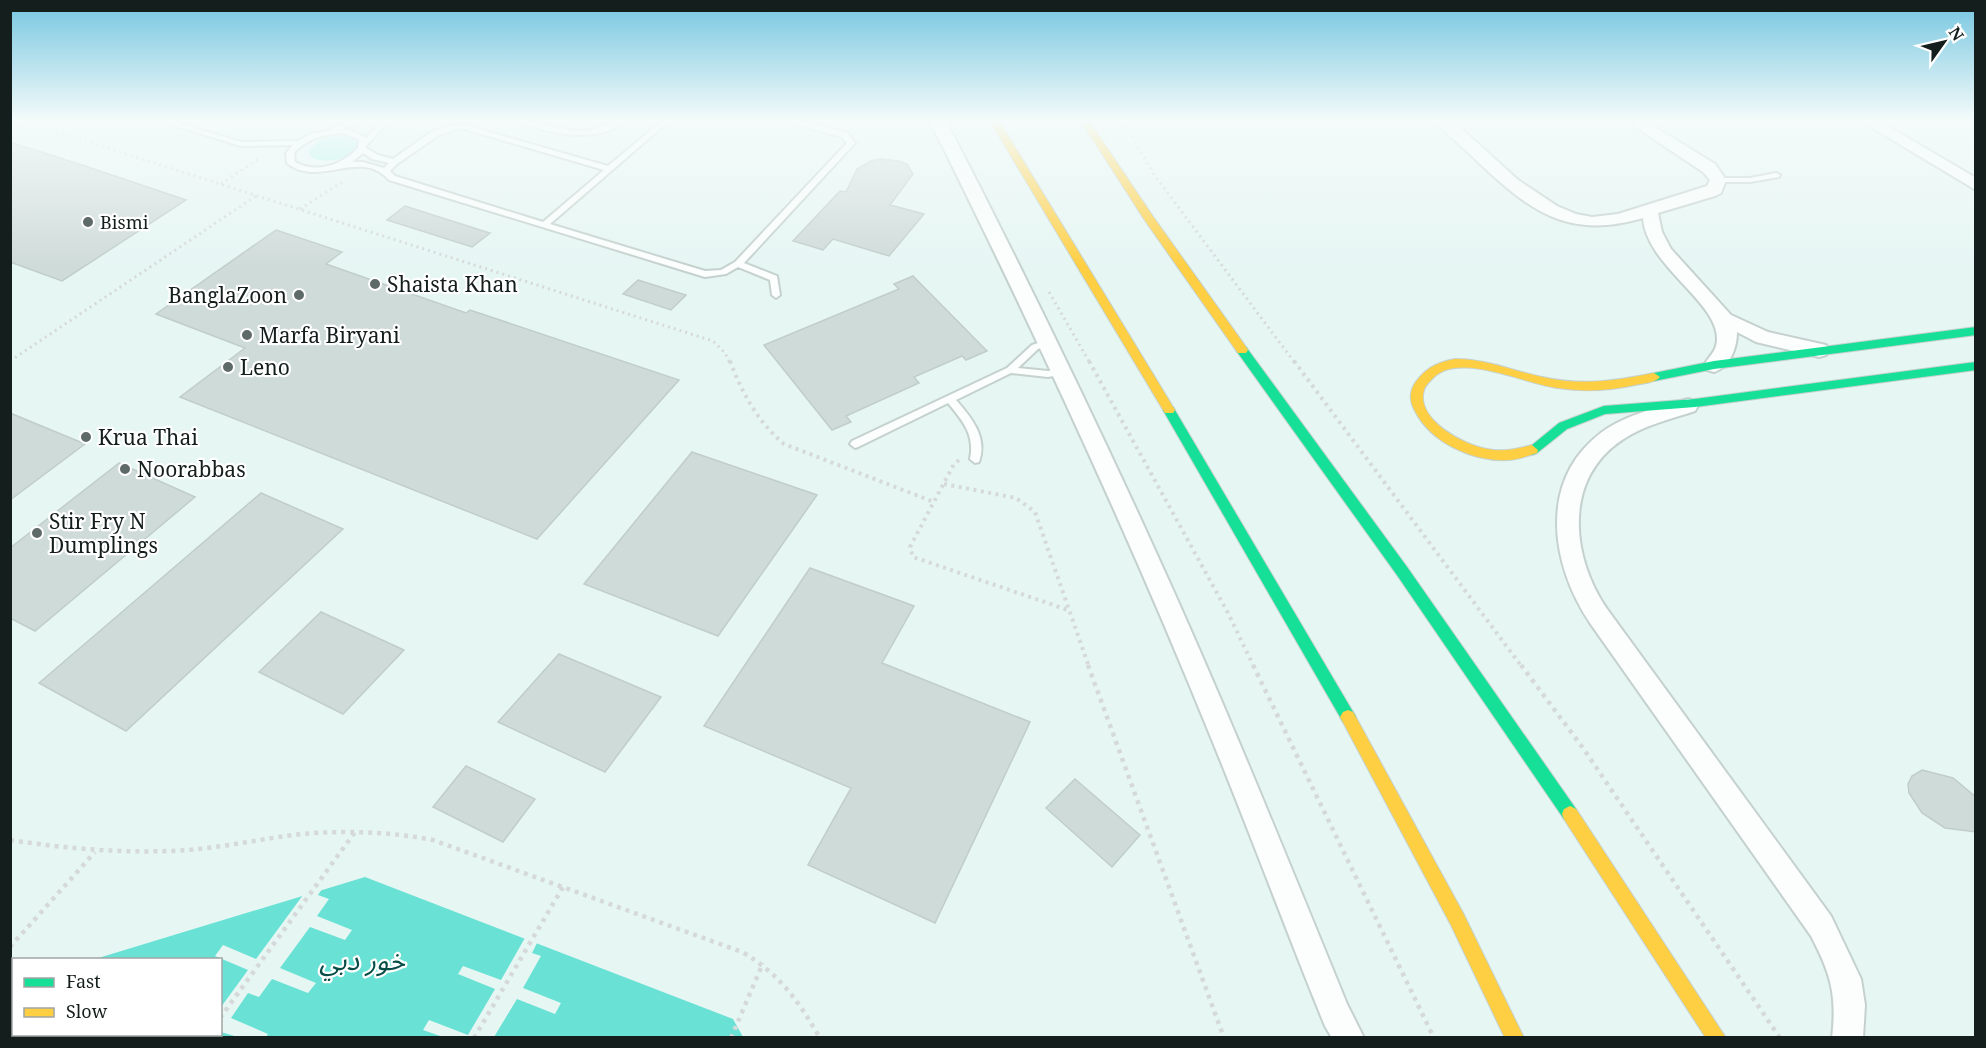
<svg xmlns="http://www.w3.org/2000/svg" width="1986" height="1048" font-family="'Noto Serif','Noto Sans Arabic',serif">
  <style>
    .green { fill: #acf3ea }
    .water { fill: #6ae1d5 }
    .pier { fill: #e6f6f3 }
    .building { fill: #cfdbd9; stroke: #c0cdca; stroke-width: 1.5 }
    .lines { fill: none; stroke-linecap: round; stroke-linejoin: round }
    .lane-casing { stroke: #c5d1ce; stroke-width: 4 }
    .street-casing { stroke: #c5d1ce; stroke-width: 4 }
    .fast-casing { stroke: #c5d1ce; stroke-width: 2 }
    .slow-casing { stroke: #c5d1ce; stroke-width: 2 }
    .path-far2 { stroke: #d5d9d9; stroke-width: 3; stroke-dasharray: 2 4; stroke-linecap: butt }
    .path-far1 { stroke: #d5d9d9; stroke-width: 4; stroke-dasharray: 3 4.5; stroke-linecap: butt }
    .path { stroke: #d5d9d9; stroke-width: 4.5; stroke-dasharray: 4 5; stroke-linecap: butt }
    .lane { fill: #fbfefd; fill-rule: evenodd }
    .street { fill: #fbfefd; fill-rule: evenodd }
    .fast { fill: #16e098; fill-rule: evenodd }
    .slow { fill: #ffcf43; fill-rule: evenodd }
    .poi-dot { fill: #5e6a67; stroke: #fff; stroke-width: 2 }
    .labels { text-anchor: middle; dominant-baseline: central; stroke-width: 4.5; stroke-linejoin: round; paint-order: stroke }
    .far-poi-label { font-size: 18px; fill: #141e1c; stroke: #fff; text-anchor: start }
    .poi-label { font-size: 21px; fill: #141e1c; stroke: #fff; text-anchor: start }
    .near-water-label { font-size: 27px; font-style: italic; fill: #074d47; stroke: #fff }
  </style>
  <rect width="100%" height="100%" fill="#e6f6f3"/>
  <path class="green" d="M 335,135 L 355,138 L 358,146 C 348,160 327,164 312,158 L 308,151 L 320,140 Z"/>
  <path class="water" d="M 365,877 L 733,1019 L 743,1037 L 11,1038 L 10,972 L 13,970 L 14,1034 L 220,1034 L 220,960 L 95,959 Z"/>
  <path class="pier" d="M 324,886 L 318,895 L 329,899 L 317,916 L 352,930 L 345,940 L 310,927 L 280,968 L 316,983 L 308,993 L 272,979 L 259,997 L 248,993 L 231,1018 L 268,1034 L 266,1037 L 238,1037 L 221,1032 L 221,1007 L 248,970 L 215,956 L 223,945 L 256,959 L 306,891 Z
    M 526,936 L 538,941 L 532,953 L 541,956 L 523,988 L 561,1003 L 555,1014 L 517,999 L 494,1037 L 443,1037 L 423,1030 L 429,1020 L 468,1035 L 495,989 L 458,974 L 463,966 L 501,980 Z"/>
  <path class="building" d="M 10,142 L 85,166 L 186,200 L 62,281 L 10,262 Z
    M 880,159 L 899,161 L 907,164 L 913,174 L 890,205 L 924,214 L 889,256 L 833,239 L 823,250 L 793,241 L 840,191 L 846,192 L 857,169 L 871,161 Z
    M 405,206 L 436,216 L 490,233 L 472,247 L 387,220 Z
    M 276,230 L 342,252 L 326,264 L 466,313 L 470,310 L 679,380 L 537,539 L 180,397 L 245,348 L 156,314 Z
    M 913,276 L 987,351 L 966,360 L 962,356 L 914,377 L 919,383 L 846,416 L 851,422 L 832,430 L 764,345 L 899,289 L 894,284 Z
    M 638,280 L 686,295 L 671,310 L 623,294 Z
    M 10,413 L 85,444 L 10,500 Z
    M 692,452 L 817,495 L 718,636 L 584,584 Z
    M 119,463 L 195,497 L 35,631 L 10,618 L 10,548 Z
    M 261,493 L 343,529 L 126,731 L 39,683 Z
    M 810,568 L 914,606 L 882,663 L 1030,722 L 935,923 L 808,865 L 851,788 L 704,726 Z
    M 321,612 L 404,650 L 343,714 L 259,672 Z
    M 559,654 L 661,697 L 605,772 L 498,722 Z
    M 466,766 L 535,799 L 503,842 L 433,807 Z
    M 1922,770 L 1953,778 L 1976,797 L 1976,832 L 1945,828 L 1922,813 L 1909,793 L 1908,784 L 1912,776 Z
    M 1075,779 L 1140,835 L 1112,867 L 1046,808 Z"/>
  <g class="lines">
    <defs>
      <path id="lane" d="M 160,121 L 170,121 L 241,142 L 298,141 L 311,134 L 332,130 L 332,127 L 351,121 L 361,121 L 342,129 L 348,129 L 366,138 L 382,121 L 389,121 L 366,146 L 366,148 L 378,155 L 393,159 L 433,131 L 461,124 L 608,166 L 662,121 L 669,121 L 550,224 L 705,271 L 721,270 L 735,262 L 847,143 L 842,137 L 790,123 L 790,121 L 800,121 L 848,133 L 855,143 L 744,263 L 777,276 L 780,295 L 776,298 L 772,295 L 770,280 L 738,267 L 726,274 L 705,277 L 389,180 C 361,147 318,189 287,163 L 286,153 L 293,145 L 241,146 ZM 461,128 L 604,170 L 543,222 L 395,176 L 390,171 L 397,164 L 439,135 ZM 344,133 L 359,140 L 358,148 C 342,165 317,174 295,162 L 294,153 C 307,138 325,134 344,133 ZM 363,153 L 372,159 L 389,163 L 384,168 L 363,162 L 352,162 Z
        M 514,121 C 537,119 561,132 585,131 C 599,130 612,120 626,121 C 601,141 566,136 537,128 C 529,126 521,125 514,121 Z
        M 1776,173 L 1780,175 L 1779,177 L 1750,182 L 1718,182 L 1714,180 L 1718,178 L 1750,178 Z
        M 1047,340 L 1052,343 L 1050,345 L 1038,349 L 1018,368 L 1048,371 L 1064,370 L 1066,372 L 1064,374 L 1048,377 L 1011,373 L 956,400 C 971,417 988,437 979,462 L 975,463 L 970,459 C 975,435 963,421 948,403 L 858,447 L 855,448 L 850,444 L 852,441 L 1007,368 L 1032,345 Z"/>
      <path id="street" d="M 930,121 L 946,121 C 1017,258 1085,397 1149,537 C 1220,691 1283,848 1347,1004 L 1364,1038 L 1332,1038 L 1325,1026 C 1286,931 1251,835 1212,740 C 1127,530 1031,324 930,121 Z
        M 1436,121 L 1453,121 L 1518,180 L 1557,206 L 1576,214 L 1592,217 L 1618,214 L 1707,186 L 1710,180 L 1703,172 L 1627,121 L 1645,121 L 1715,164 L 1726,180 L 1721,193 L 1715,196 L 1658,213 L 1662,232 L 1671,249 L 1731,315 L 1768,332 L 1826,345 L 1829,350 L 1826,355 L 1819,357 L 1756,342 L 1737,332 C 1737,348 1730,367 1714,372 L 1707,370 L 1704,365 C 1708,358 1714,353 1716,346 C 1727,306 1646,268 1643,218 C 1567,240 1530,211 1476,160 C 1463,147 1447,135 1436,121 Z
        M 1861,121 L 1879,121 L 1976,178 L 1976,190 Z
        M 1688,399 L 1695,401 L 1698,406 L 1695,411 C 1671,419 1644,425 1622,440 C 1563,479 1571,557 1607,609 L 1831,916 L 1861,979 L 1865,1005 L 1863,1038 L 1832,1038 C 1837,995 1831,974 1811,936 L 1590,623 C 1550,563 1538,480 1602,432 C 1627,414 1660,407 1688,399 Z"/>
      <path id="fast" d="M 1976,327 L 1976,335 L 1714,369 L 1654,381 L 1648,377 L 1654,373 L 1714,361 Z
        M 1242,346 L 1246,347 L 1407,567 L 1576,809 L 1578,814 L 1576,819 L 1570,822 L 1564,819 L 1397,575 L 1238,353 L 1236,350 Z
        M 1976,362 L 1976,370 L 1695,407 L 1605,414 L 1567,429 L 1537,453 L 1532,455 L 1526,450 L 1559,423 L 1604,406 L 1695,399 Z
        M 1169,406 L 1173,407 L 1353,712 L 1356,717 L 1353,722 L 1348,724 L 1343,722 L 1163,410 Z"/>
      <path id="slow" d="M 990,121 L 999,121 L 1173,407 L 1175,410 L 1173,413 L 1165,413 Z
        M 1081,121 L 1089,121 L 1154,218 L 1246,347 L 1248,350 L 1246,353 L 1238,353 L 1144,219 Z
        M 1455,359 C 1486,359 1513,371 1542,377 C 1583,386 1614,381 1654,373 L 1660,377 C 1655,383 1643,383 1635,385 C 1608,391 1585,392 1558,388 C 1525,384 1457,350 1432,379 C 1429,382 1425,386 1424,390 C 1415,419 1463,445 1487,449 C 1503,452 1517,449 1532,445 L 1538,450 L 1537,453 C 1528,456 1518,459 1509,460 C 1474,462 1431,443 1415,411 C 1408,399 1410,388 1419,378 C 1429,366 1440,362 1455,359 Z
        M 1348,710 L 1353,712 L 1463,913 L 1524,1038 L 1505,1038 L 1451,925 L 1343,722 L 1340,717 L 1343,712 Z
        M 1570,806 L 1576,809 L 1726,1038 L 1706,1038 L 1564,819 L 1562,814 L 1564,809 Z"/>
    </defs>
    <use href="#lane" class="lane-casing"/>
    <use href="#street" class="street-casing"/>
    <use href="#fast" class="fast-casing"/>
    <use href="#slow" class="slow-casing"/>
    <path class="path-far2" d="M 22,121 L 713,341 L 725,353 L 730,363
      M 1123,121 L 1155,176 L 1295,363
      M 10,132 L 27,123
      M 221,184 L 258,159
      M 300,209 L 342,182
      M 10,220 L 67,186
      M 1049,292 L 1090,363
      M 10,361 L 256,196"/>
    <path class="path-far1" d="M 730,361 C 742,393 758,422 784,444 L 934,502
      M 1089,361 L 1228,613 L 1254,667
      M 1294,361 L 1522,667
      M 959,460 L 954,464 L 910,547 L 913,557 L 1068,610
      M 944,484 L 1016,498 L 1035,512 L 1089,667"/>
    <path class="path" d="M 1088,665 L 1224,1038
      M 1253,665 L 1434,1038
      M 1521,665 L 1583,748 L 1780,1038
      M 10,840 C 69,849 128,854 188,850 C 223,847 257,840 292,835 C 339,830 386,831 433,840 L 742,952 C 779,973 799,1002 820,1038
      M 10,947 L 95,852
      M 220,1018 L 355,832
      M 206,1038 L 209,1034
      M 474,1038 L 563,887
      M 731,1038 L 763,963"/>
    <use href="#lane" class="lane"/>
    <use href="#street" class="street"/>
    <use href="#fast" class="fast"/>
    <use href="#slow" class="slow"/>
  </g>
  <linearGradient id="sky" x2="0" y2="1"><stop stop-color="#75c6e0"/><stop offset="0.45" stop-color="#f4fbfa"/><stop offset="1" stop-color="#f4fbfa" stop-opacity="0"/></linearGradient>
  <rect width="1986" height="267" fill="url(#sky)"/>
  <g class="poi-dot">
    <circle cx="88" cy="222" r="6"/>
    <circle cx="375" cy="284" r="6"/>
    <circle cx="299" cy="295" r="6"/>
    <circle cx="247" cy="335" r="6"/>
    <circle cx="228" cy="367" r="6"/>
    <circle cx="86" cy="437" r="6"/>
    <circle cx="125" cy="469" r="6"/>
    <circle cx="37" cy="533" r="6"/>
  </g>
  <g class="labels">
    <g class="far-poi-label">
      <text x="100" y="222">Bismi</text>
    </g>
    <g class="poi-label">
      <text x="387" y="284">Shaista Khan</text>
      <text x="287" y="295" text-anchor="end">BanglaZoon</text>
      <text x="259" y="335">Marfa Biryani</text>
      <text x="240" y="367">Leno</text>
      <text x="98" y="437">Krua Thai</text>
      <text x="137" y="469">Noorabbas</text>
      <text x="49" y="521">Stir Fry N<tspan x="49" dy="24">Dumplings</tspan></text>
    </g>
    <g class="near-water-label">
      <text x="362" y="959">خور دبي</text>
    </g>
  </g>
  <rect width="1986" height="1048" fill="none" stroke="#141e1c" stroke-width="24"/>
  <rect x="12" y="958" width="210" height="78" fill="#ffffff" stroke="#a1a5a4" stroke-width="1.5"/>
  <rect x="24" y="978" width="30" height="9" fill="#16e098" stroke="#a1a5a4" stroke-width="1.5"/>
  <text x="66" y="988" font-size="18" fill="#141e1c">Fast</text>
  <rect x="24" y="1008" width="30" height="9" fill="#ffcf43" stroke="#a1a5a4" stroke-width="1.5"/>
  <text x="66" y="1018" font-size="18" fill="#141e1c">Slow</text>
  <g transform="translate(1944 42) rotate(56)" stroke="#ffffff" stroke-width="4.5" paint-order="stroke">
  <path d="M0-4.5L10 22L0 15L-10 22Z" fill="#141e1c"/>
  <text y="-9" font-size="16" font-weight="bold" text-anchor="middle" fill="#141e1c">N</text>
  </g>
</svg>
